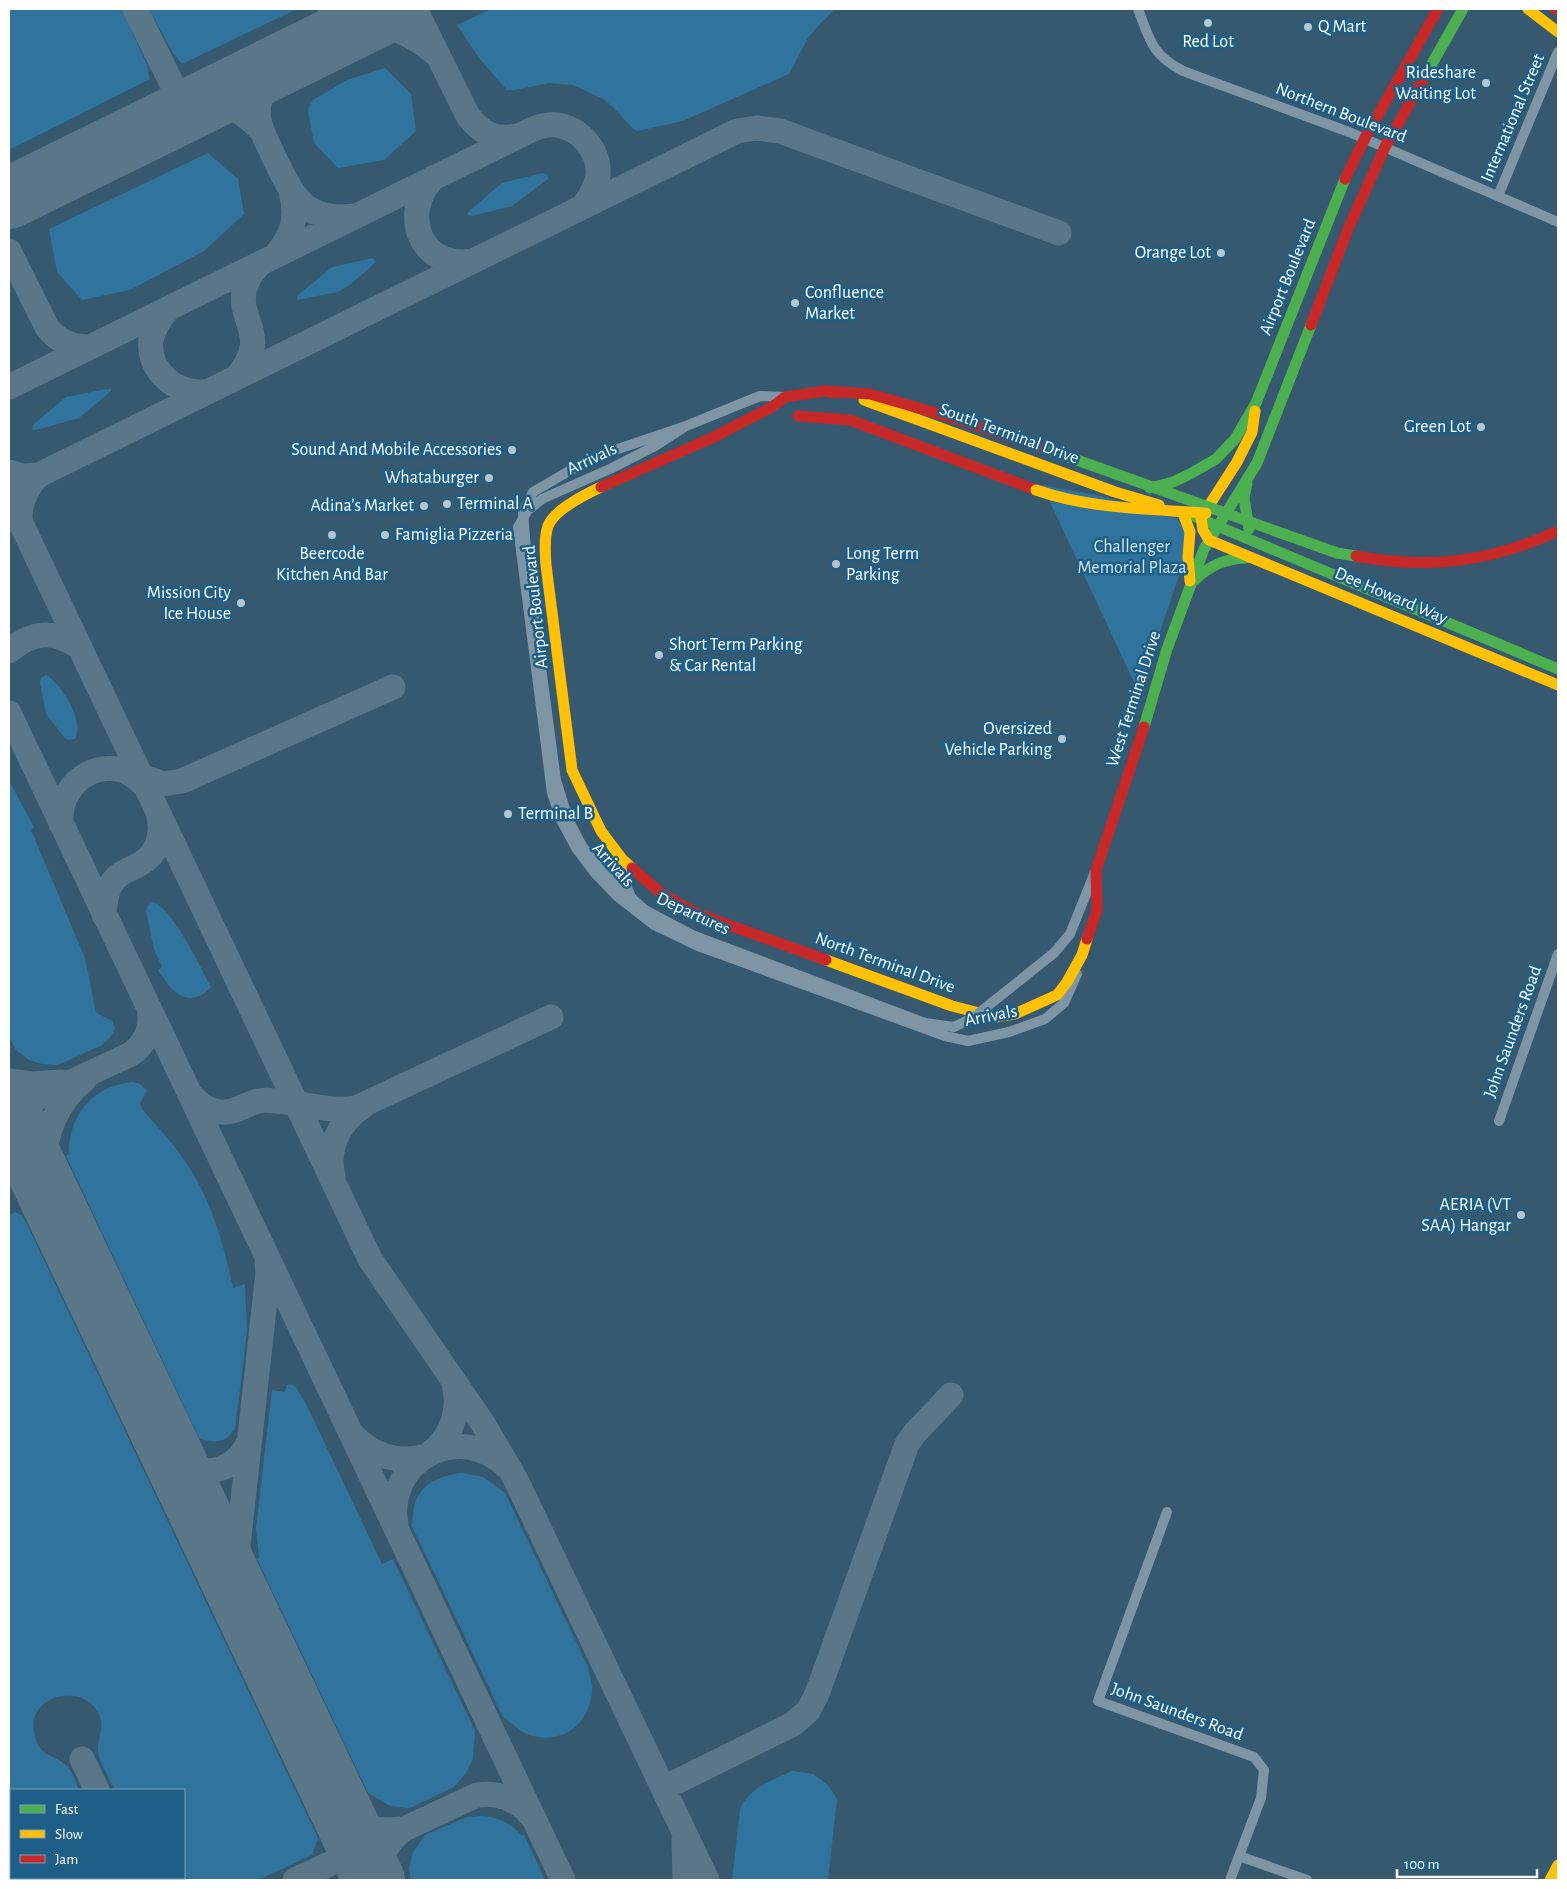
<svg xmlns="http://www.w3.org/2000/svg" width="1567" height="1889" font-family="'Alegreya Sans',sans-serif">
  <style>
    .green { fill: #30749d }
    .lines { fill: none; stroke-linecap: round; stroke-linejoin: round }
    .taxiway { stroke: #5a778a; stroke-width: 25 }
    .runway { stroke: #5a778a; stroke-width: 62 }
    .street { stroke: #7d95a5; stroke-width: 10 }
    .fast { stroke: #4caf50; stroke-width: 11 }
    .slow { stroke: #ffc107; stroke-width: 11 }
    .jam { stroke: #c62828; stroke-width: 11 }
    .street-bridge { stroke: #7d95a5; stroke-width: 10 }
    .fast-bridge { stroke: #4caf50; stroke-width: 11 }
    .slow-bridge { stroke: #ffc107; stroke-width: 11 }
    .jam-bridge { stroke: #c62828; stroke-width: 11 }
    .poi-dot { fill: #b9c5cd; stroke: #1e5f87; stroke-width: 2 }
    .labels { text-anchor: middle; dominant-baseline: central; stroke-width: 5; stroke-linejoin: round; paint-order: stroke }
    .poi-label { font-size: 18px; fill: #fff; stroke: #1e5f87; text-anchor: end }
    .street-label { font-size: 18px; fill: #fff; stroke: #1e5f87 }
    .park-label { font-size: 18px; fill: #cde8f8; stroke: #1e5f87 }
  </style>
  <rect width="100%" height="100%" fill="#36596f"/>
  <path class="green" d="M 9,9 L 122,9 L 147,65 L 150,79 L 9,150 Z
    M 149,9 L 297,9 L 182,64 L 173,53 Z
    M 491,9 L 835,9 L 817,27 L 808,38 L 789,74 L 683,121 L 637,131 L 632,128 L 613,107 L 603,99 L 573,85 L 549,83 L 515,90 L 507,90 L 479,58 L 457,25 Z
    M 385,68 L 411,94 L 416,131 L 384,160 L 338,168 L 314,143 L 308,110 L 313,100 L 347,80 Z
    M 208,153 L 238,179 L 244,214 L 204,251 L 130,290 L 82,300 L 57,272 L 49,229 Z
    M 543,173 L 548,175 L 548,179 L 512,206 L 472,216 L 468,215 L 468,212 L 502,183 Z
    M 373,258 L 376,262 L 351,284 L 338,292 L 297,300 L 297,296 L 332,267 Z
    M 107,389 L 111,389 L 111,391 L 79,418 L 40,429 L 33,430 L 32,428 L 34,424 L 66,397 Z
    M 1042,485 L 1101,496 L 1177,518 L 1188,539 L 1184,561 L 1139,693 Z
    M 46,675 C 62,684 85,722 75,739 L 68,740 L 64,737 L 46,714 L 40,683 L 41,678 Z
    M 9,781 L 34,827 L 31,830 L 85,958 L 96,1013 L 113,1021 L 115,1029 L 109,1039 L 102,1045 L 58,1065 L 42,1064 L 29,1060 L 16,1050 L 9,1036 Z
    M 153,902 C 173,909 201,968 211,987 C 188,1011 171,991 158,970 L 162,967 L 154,949 L 146,911 L 148,906 Z
    M 133,1082 L 140,1084 L 147,1091 L 140,1103 L 142,1109 C 159,1129 177,1147 190,1169 C 213,1205 224,1246 233,1288 L 245,1284 L 247,1331 L 235,1430 L 233,1430 C 226,1444 212,1443 199,1438 L 66,1156 L 69,1154 C 68,1115 94,1085 133,1082 Z
    M 15,1212 L 23,1216 L 319,1840 L 317,1841 L 313,1852 L 314,1854 L 258,1880 L 158,1880 L 157,1878 L 184,1878 L 184,1790 L 115,1790 C 110,1779 100,1764 98,1752 C 96,1739 106,1729 99,1714 C 83,1681 27,1695 34,1732 C 39,1759 52,1752 67,1766 C 73,1772 76,1783 79,1790 L 11,1790 L 11,1878 L 121,1878 L 122,1880 L 9,1880 L 9,1215 Z
    M 290,1384 L 296,1387 L 307,1406 L 382,1564 L 393,1559 L 475,1731 L 473,1759 L 466,1773 L 454,1787 L 410,1808 L 390,1806 L 368,1793 L 257,1559 L 259,1558 L 256,1528 L 272,1390 L 285,1392 L 287,1385 Z
    M 462,1473 L 483,1477 L 505,1493 L 588,1667 C 589,1675 593,1684 592,1693 C 588,1728 557,1747 525,1733 C 517,1729 510,1721 503,1717 L 412,1526 C 413,1520 413,1513 414,1506 C 421,1482 440,1476 462,1473 Z
    M 792,1771 L 813,1774 L 828,1785 L 837,1799 L 828,1880 L 732,1880 L 740,1809 C 750,1787 771,1781 792,1771 Z
    M 480,1816 C 498,1817 510,1822 522,1836 L 524,1835 L 545,1880 L 411,1880 L 409,1868 L 413,1852 L 425,1835 L 467,1817 Z"/>
  <g class="lines">
    <path class="taxiway" d="M 135,9 L 174,88 C 180,111 167,115 152,128
      M 415,9 L 468,116 C 482,134 495,140 518,136
      M 357,27 C 388,21 413,35 436,54
      M 306,52 L 322,33 L 333,9
      M 283,63 C 270,78 258,93 258,114 C 259,129 268,143 274,157 C 293,196 304,223 355,216
      M 194,107 C 225,102 240,108 261,130
      M 433,178 C 399,215 421,270 473,261
      M 9,206 L 16,194
      M 9,251 L 47,327 C 57,341 72,347 89,347
      M 276,255 C 293,234 298,218 291,191
      M 168,309 C 161,317 153,328 151,340 C 147,372 179,397 209,391
      M 236,378 C 275,332 231,320 247,282 C 250,275 256,268 261,263
      M 9,387 L 533,129 C 541,126 549,124 557,125 C 580,128 600,151 598,175 C 597,187 589,198 583,207
      M 9,472 L 23,476 L 39,475
      M 9,498 L 370,1259 L 482,1422 L 515,1478 L 707,1880
      M 20,523 C 19,504 25,488 39,475 L 737,131 L 757,128 L 780,131 L 1059,233
      M 9,651 C 33,631 54,630 79,647
      M 9,713 L 563,1880
      M 130,772 L 163,784 L 182,781 L 393,687
      M 61,824 C 57,778 110,749 143,784
      M 104,915 C 105,902 106,888 116,878 C 122,871 132,869 140,864 C 157,855 163,835 159,817
      M 9,1081 L 32,1084 L 61,1082
      M 189,1093 C 198,1103 208,1112 222,1112 C 235,1113 244,1105 255,1102 C 261,1100 269,1100 275,1101 C 302,1102 329,1113 356,1108 L 551,1017
      M 9,1111 L 131,1054 C 146,1043 153,1028 149,1008
      M 9,1156 L 27,1169 L 47,1195
      M 333,1177 C 326,1148 339,1122 363,1106
      M 50,1199 C 48,1188 45,1178 45,1167 C 43,1135 58,1100 84,1080
      M 160,1430 C 167,1441 173,1454 183,1462 C 207,1481 240,1467 250,1439
      M 352,1434 C 371,1456 398,1464 426,1456
      M 428,1455 C 452,1438 462,1408 453,1380
      M 396,1525 C 384,1460 460,1420 507,1467
      M 241,1601 L 235,1581 L 235,1573 L 268,1272 L 267,1263
      M 82,1759 L 97,1790
      M 664,1788 L 793,1724 L 808,1711 L 817,1694 L 907,1444 L 915,1433 L 951,1395
      M 334,1796 C 338,1802 341,1808 345,1813 C 358,1828 381,1832 400,1829
      M 684,1840 L 685,1880
      M 139,1878 L 140,1880
      M 295,1880 L 477,1795 C 498,1792 518,1799 531,1816
      M 378,1880 C 377,1861 386,1844 401,1831"/>
    <path class="runway" d="M 9,198 L 393,9
      M 9,1111 L 374,1880"/>
    <path class="street" d="M 1138,9 C 1150,40 1151,54 1183,71 L 1349,132 L 1558,222
      M 1498,196 L 1558,52
      M 686,426 L 655,446 L 612,468 L 542,499 L 528,510 L 518,527 L 552,793 L 561,820 L 576,848 L 594,872 L 617,896 L 654,925 L 698,946 L 945,1036 L 968,1041 L 1009,1032 L 1045,1019 L 1064,1003 L 1077,974
      M 523,512 L 533,492 L 576,467 L 615,450 L 686,426 L 760,396 L 785,397
      M 622,859 L 624,881 L 632,899
      M 1054,953 L 1070,934 L 1095,872
      M 1499,1121 L 1558,954
      M 1167,1512 L 1098,1701 L 1254,1757 L 1264,1770 L 1261,1798 L 1230,1880
      M 1239,1856 L 1307,1880"/>
    <path class="fast" d="M 1425,76 L 1463,9
      M 1247,483 L 1244,498 L 1249,529
      M 1150,488 L 1173,482 L 1190,474 L 1216,459 L 1235,439 L 1256,403 L 1345,179
      M 1191,515 L 1558,669
      M 1195,580 C 1210,565 1225,559 1246,558
      M 1144,727 L 1167,649 L 1204,549 L 1257,463 L 1311,325"/>
    <path class="slow" d="M 1528,9 L 1558,32
      M 864,400 L 1115,492 L 1159,505
      M 601,487 C 586,494 554,510 548,526 C 544,538 545,552 546,565 L 572,770 L 601,831 L 622,859 L 632,868
      M 1183,513 L 1190,532 L 1188,557 L 1190,581
      M 1209,540 L 1558,685
      M 1209,540 L 1203,530 L 1201,518 L 1237,462 L 1252,432 L 1255,411
      M 826,960 L 952,1006 L 995,1017 L 1015,1014 L 1057,995 L 1067,982 L 1082,955 L 1087,939
      M 1550,1880 L 1558,1865"/>
    <path class="jam" d="M 1555,9 L 1558,9
      M 1345,179 L 1365,138 L 1438,9
      M 1311,325 L 1348,229 L 1385,147 L 1425,76
      M 825,391 L 870,394 L 960,420 L 1049,450
      M 798,416 L 850,420 L 1036,490
      M 601,487 L 714,437 L 772,407 L 785,397 L 825,391 L 836,393
      M 632,868 L 663,895 L 698,914 L 826,960
      M 1087,939 L 1097,910 L 1096,870 L 1144,727"/>
    <path class="street-bridge" d="M 523,512 L 527,562 L 556,780 L 568,819 L 582,846 L 603,873 L 645,910 L 692,935 L 925,1023 L 954,1027 L 974,1017 L 1054,953"/>
    <path class="fast-bridge" d="M 1049,450 L 1337,553 L 1356,556"/>
    <path class="slow-bridge" d="M 1036,490 C 1090,509 1149,509 1206,513"/>
    <path class="jam-bridge" d="M 1356,556 C 1429,570 1490,562 1558,531"/>
  </g>
  <g class="poi-dot">
    <circle cx="1208" cy="23" r="5"/>
    <circle cx="1308" cy="27" r="5"/>
    <circle cx="1486" cy="83" r="5"/>
    <circle cx="1221" cy="253" r="5"/>
    <circle cx="795" cy="303" r="5"/>
    <circle cx="1481" cy="427" r="5"/>
    <circle cx="512" cy="450" r="5"/>
    <circle cx="489" cy="478" r="5"/>
    <circle cx="447" cy="504" r="5"/>
    <circle cx="424" cy="506" r="5"/>
    <circle cx="332" cy="535" r="5"/>
    <circle cx="385" cy="535" r="5"/>
    <circle cx="836" cy="564" r="5"/>
    <circle cx="241" cy="603" r="5"/>
    <circle cx="659" cy="655" r="5"/>
    <circle cx="1062" cy="739" r="5"/>
    <circle cx="508" cy="814" r="5"/>
    <circle cx="1521" cy="1215" r="5"/>
  </g>
  <g class="labels">
    <g class="poi-label">
      <text x="1318" y="27" text-anchor="start">Q Mart</text>
      <text x="1208" y="42" text-anchor="middle">Red Lot</text>
      <text x="1476" y="73">Rideshare<tspan x="1476" dy="21">Waiting Lot</tspan></text>
      <text x="1211" y="253">Orange Lot</text>
      <text x="805" y="293" text-anchor="start">Confluence<tspan x="805" dy="21">Market</tspan></text>
      <text x="1471" y="427">Green Lot</text>
      <text x="502" y="450">Sound And Mobile Accessories</text>
      <text x="479" y="478">Whataburger</text>
      <text x="457" y="504" text-anchor="start">Terminal A</text>
      <text x="414" y="506">Adina’s Market</text>
      <text x="395" y="535" text-anchor="start">Famiglia Pizzeria</text>
      <text x="332" y="554" text-anchor="middle">Beercode<tspan x="332" dy="21">Kitchen And Bar</tspan></text>
      <text x="846" y="554" text-anchor="start">Long Term<tspan x="846" dy="21">Parking</tspan></text>
      <text x="231" y="593">Mission City<tspan x="231" dy="21">Ice House</tspan></text>
      <text x="669" y="645" text-anchor="start">Short Term Parking<tspan x="669" dy="21">&amp; Car Rental</tspan></text>
      <text x="1052" y="729">Oversized<tspan x="1052" dy="21">Vehicle Parking</tspan></text>
      <text x="518" y="814" text-anchor="start">Terminal B</text>
      <text x="1511" y="1205">AERIA (VT<tspan x="1511" dy="21">SAA) Hangar</tspan></text>
    </g>
    <g class="street-label">
      <text transform="translate(1341 113) rotate(21)">Northern Boulevard</text>
      <text transform="translate(1513 118) rotate(-67)">International Street</text>
      <text transform="translate(1288 277) rotate(-68)">Airport Boulevard</text>
      <text transform="translate(1009 434) rotate(20)">South Terminal Drive</text>
      <text transform="translate(592 459) rotate(-25)">Arrivals</text>
      <text transform="translate(1391 596) rotate(23)">Dee Howard Way</text>
      <text transform="translate(536 607) rotate(-96)">Airport Boulevard</text>
      <text transform="translate(1134 699) rotate(-72)">West Terminal Drive</text>
      <text transform="translate(613 865) rotate(48)">Arrivals</text>
      <text transform="translate(693 914) rotate(25)">Departures</text>
      <text transform="translate(885 963) rotate(20)">North Terminal Drive</text>
      <text transform="translate(991 1016) rotate(-11)">Arrivals</text>
      <text transform="translate(1513 1032) rotate(-70)">John Saunders Road</text>
      <text transform="translate(1177 1712) rotate(20)">John Saunders Road</text>
    </g>
    <g class="park-label">
      <text x="1132" y="547">Challenger<tspan x="1132" dy="21">Memorial Plaza</tspan></text>
    </g>
  </g>
  <rect width="1567" height="1889" fill="none" stroke="#ffffff" stroke-width="20"/>
  <rect x="10" y="1789" width="175" height="90" fill="#1e5f87" stroke="#789fb7"/>
  <rect x="20" y="1805" width="25" height="8" fill="#4caf50" stroke="#789fb7"/>
  <text x="55" y="1814" font-size="15" fill="#ffffff">Fast</text>
  <rect x="20" y="1830" width="25" height="8" fill="#ffc107" stroke="#789fb7"/>
  <text x="55" y="1839" font-size="15" fill="#ffffff">Slow</text>
  <rect x="20" y="1855" width="25" height="8" fill="#c62828" stroke="#789fb7"/>
  <text x="55" y="1864" font-size="15" fill="#ffffff">Jam</text>
  <path d="M1397 1869v8h140v-8" fill="none" stroke="#ffffff" stroke-width="2.5"/>
  <text x="1404" y="1869" font-size="15" fill="#ffffff" stroke="#1e5f87" stroke-width="4" paint-order="stroke">100 m</text>
</svg>
